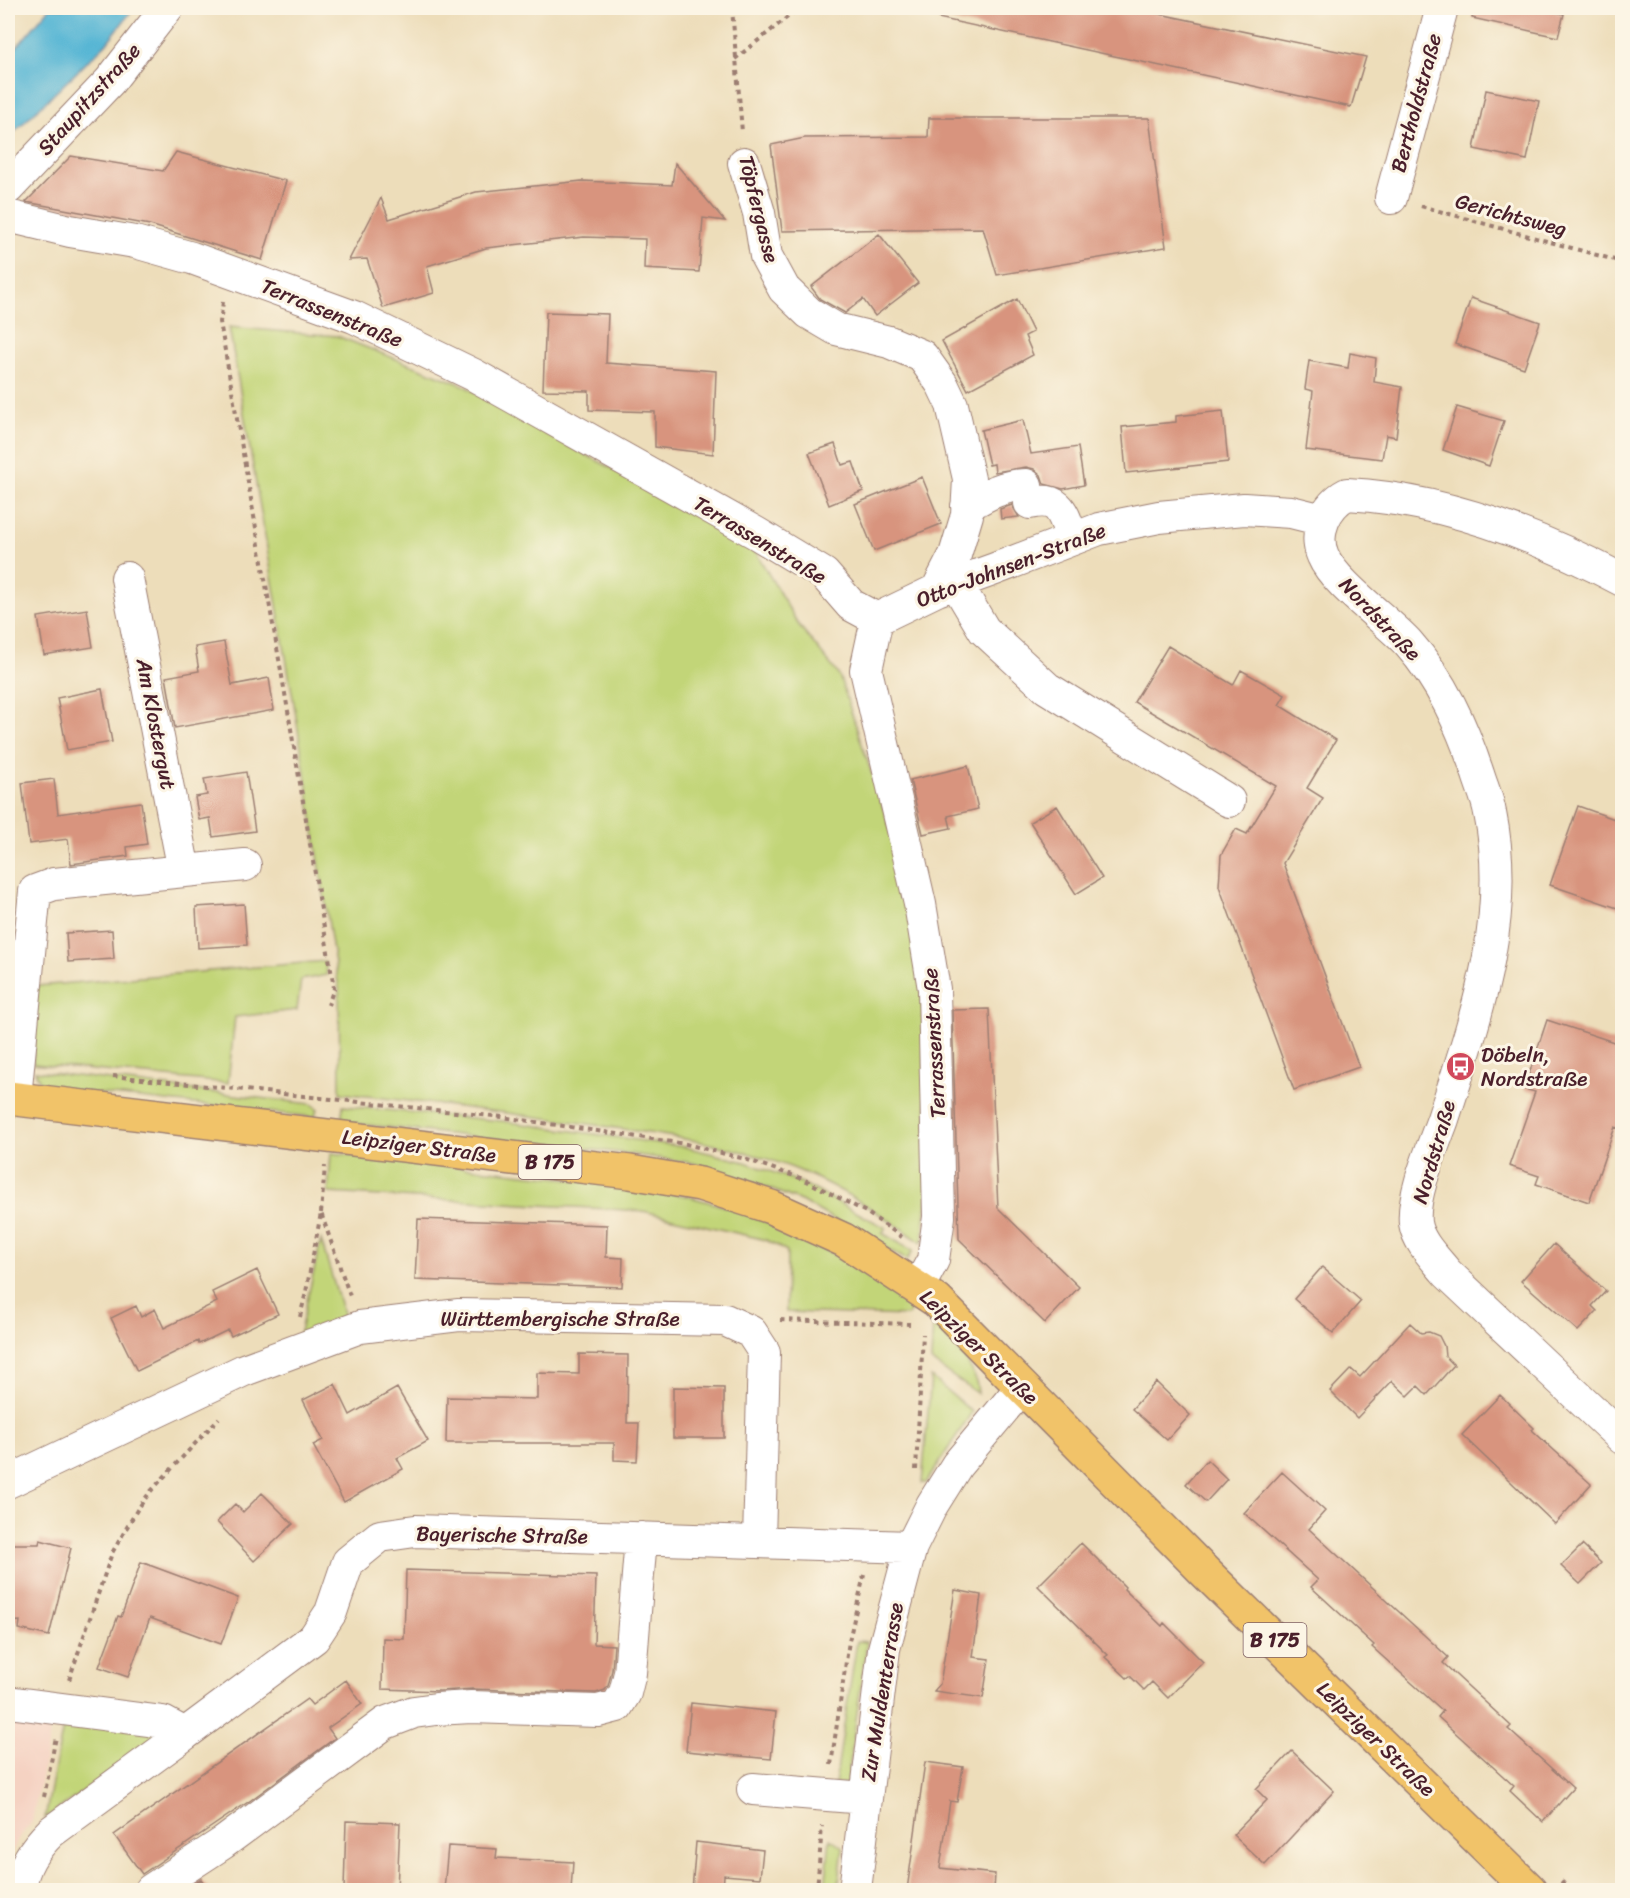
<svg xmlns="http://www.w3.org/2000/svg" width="1630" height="1898" font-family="Sriracha,sans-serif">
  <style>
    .built { fill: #f5d2c2 }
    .green { fill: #c2d578; stroke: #867a52; stroke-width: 1.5 }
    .water { fill: #55b5d4; stroke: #506a80; stroke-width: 1.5 }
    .building { fill: #d8947e }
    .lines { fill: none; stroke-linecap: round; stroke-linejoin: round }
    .minor-casing { stroke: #9c7e72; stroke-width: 34 }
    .major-casing { stroke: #9c7e72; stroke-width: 36 }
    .path { stroke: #9c7e72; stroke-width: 4; stroke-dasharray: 4.5 4.5; stroke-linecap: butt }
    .minor { stroke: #fff; stroke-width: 32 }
    .major { stroke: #f1c369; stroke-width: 33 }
    .labels { text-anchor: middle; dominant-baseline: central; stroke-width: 6; stroke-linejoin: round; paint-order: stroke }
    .shield { fill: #fcf5e5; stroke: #7f5f63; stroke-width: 1.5 }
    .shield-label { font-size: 20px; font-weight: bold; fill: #4a1f2b }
    .street-label { font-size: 21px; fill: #4a1f2b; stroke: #fcf5e5 }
    .poi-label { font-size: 21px; fill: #4a1f2b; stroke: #fcf5e5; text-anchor: start }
  </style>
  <rect width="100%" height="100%" fill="#fcf5e5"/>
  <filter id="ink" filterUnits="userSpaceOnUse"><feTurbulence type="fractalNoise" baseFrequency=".0167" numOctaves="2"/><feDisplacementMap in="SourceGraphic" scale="12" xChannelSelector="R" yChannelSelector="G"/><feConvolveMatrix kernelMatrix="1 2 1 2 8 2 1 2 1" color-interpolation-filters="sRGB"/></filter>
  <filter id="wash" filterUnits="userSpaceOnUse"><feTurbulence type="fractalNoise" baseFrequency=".008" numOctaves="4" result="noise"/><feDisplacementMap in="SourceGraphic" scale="24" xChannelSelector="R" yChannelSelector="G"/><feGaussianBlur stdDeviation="1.35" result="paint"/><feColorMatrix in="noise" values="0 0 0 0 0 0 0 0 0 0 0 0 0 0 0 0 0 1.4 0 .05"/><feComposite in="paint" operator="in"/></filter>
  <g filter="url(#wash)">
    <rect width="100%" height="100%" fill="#edddba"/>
    <path class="built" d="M 8,1709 L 39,1712 L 50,1734 L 32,1822 L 18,1839 L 8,1862 Z"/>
    <path class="green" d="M 229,327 L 337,336 L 463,385 L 548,435 L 748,539 L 798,624 L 839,675 L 902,865 L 920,946 L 930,1180 L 922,1243 C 885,1217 847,1191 805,1173 C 741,1145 670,1136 602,1126 C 515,1113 427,1103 340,1093 L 339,989 L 294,704 Z
      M 325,961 L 327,975 L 301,980 L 297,1010 L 235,1017 L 228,1083 L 33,1064 L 37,986 Z
      M 35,1071 L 311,1104 L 318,1109 L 314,1117 L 48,1088 L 39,1080 Z
      M 343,1106 L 502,1121 L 685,1147 L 745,1162 L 802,1183 L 886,1228 L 882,1233 L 913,1251 L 907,1260 L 801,1201 L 752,1182 L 693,1163 L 623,1153 L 341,1122 Z
      M 331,1153 L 625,1185 L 687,1196 L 744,1212 L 841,1257 L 914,1302 L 908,1316 L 786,1312 L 787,1251 L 766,1240 L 643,1211 L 328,1193 Z
      M 321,1240 L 346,1323 L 298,1340 Z
      M 933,1322 C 952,1344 977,1364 978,1394 L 931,1361 Z
      M 931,1377 L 972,1412 L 926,1483 L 922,1483 Z
      M 857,1641 L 867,1642 L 847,1784 L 835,1784 Z
      M 65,1717 L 157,1730 L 160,1739 L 45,1818 Z
      M 830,1838 L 843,1847 L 838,1890 L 825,1890 Z"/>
    <path class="water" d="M 50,8 L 134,8 L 106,44 L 8,138 L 8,57 Z"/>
    <g id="blocks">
      <path class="building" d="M 939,8 L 1131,8 L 1366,57 L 1351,107 L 938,18 Z
        M 1473,8 L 1556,8 L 1555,12 L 1564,14 L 1558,37 L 1472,18 Z
        M 1486,90 L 1539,101 L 1527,160 L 1474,149 Z
        M 929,118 L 1149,118 L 1166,247 L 997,275 L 983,228 L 782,231 L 771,145 L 805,138 L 928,137 Z
        M 176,152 L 286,181 L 262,260 L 150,225 L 26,202 L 71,156 L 163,171 Z
        M 675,163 L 725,221 L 703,218 L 699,272 L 644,269 L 645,239 L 584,237 L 486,248 L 427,266 L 434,293 L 383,308 L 367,259 L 349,260 L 381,198 L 389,219 L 476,192 L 582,181 L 672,185 Z
        M 879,234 L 918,283 L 875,316 L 863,299 L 845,313 L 820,299 L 811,287 Z
        M 1471,298 L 1540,322 L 1524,368 L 1455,344 Z
        M 1017,299 L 1033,332 L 1025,336 L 1033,355 L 968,390 L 942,341 Z
        M 546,312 L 608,314 L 606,363 L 716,371 L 713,454 L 655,447 L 655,412 L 589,410 L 589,391 L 543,390 Z
        M 1350,353 L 1376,358 L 1374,382 L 1402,387 L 1396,437 L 1386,435 L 1382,459 L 1306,450 L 1313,391 L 1305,389 L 1309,361 L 1348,368 Z
        M 1457,407 L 1504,421 L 1489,466 L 1443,450 Z
        M 1223,411 L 1228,462 L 1126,473 L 1122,427 L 1176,422 L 1176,416 Z
        M 1023,420 L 1031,454 L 1078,447 L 1084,485 L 1063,489 L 1044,484 L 1041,475 L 1034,469 L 1026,467 L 995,472 L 994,464 L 989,465 L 981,430 Z
        M 835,444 L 842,465 L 853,462 L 863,491 L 829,505 L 809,453 Z
        M 922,477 L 941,524 L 874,551 L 855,504 Z
        M 1012,505 L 1019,517 L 1001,519 L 1000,509 Z
        M 87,609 L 93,647 L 44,655 L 38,617 Z
        M 224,642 L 232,685 L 269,678 L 274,710 L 175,728 L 166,677 L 199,671 L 195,647 Z
        M 1168,646 L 1233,685 L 1241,670 L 1285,695 L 1279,705 L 1336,740 L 1307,788 L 1323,798 L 1283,863 L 1359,1067 L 1294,1090 L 1219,886 L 1221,855 L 1236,829 L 1247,834 L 1276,786 L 1134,702 Z
        M 102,689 L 112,742 L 67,750 L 57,698 Z
        M 968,766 L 978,809 L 948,816 L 951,828 L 923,834 L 910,780 Z
        M 246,772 L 255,831 L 213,837 L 210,818 L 199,820 L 195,797 L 207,795 L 204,779 Z
        M 54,779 L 58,814 L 141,802 L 147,844 L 127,847 L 128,856 L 71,864 L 68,839 L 29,844 L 22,783 Z
        M 1057,806 L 1102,878 L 1076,894 L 1030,822 Z
        M 1578,806 L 1623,822 L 1623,910 L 1550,885 Z
        M 244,904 L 247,945 L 198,948 L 196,907 Z
        M 112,930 L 114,959 L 68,962 L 66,933 Z
        M 989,1009 L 998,1208 L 1079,1287 L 1045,1323 L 959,1239 L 952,1010 Z
        M 1547,1020 L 1623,1045 L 1623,1130 L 1615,1127 L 1589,1202 L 1536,1184 L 1539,1176 L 1509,1166 L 1535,1092 L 1524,1089 Z
        M 418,1219 L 607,1225 L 606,1257 L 623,1258 L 622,1287 L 415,1280 Z
        M 1554,1244 L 1606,1291 L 1592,1306 L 1597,1311 L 1578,1331 L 1521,1281 Z
        M 1322,1267 L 1361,1301 L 1333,1333 L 1294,1299 Z
        M 257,1270 L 278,1314 L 231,1336 L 228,1330 L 199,1344 L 198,1341 L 137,1371 L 111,1318 L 136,1306 L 141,1317 L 155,1309 L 164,1328 L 217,1302 L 212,1292 Z
        M 1410,1323 L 1421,1333 L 1429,1332 L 1439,1336 L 1444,1346 L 1445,1356 L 1454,1365 L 1427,1395 L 1418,1386 L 1408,1396 L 1392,1381 L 1357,1418 L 1330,1391 L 1351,1369 L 1360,1377 Z
        M 579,1354 L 628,1355 L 627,1423 L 639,1423 L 637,1461 L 614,1460 L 614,1443 L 446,1443 L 447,1397 L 537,1399 L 537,1373 L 579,1374 Z
        M 1156,1382 L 1190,1415 L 1167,1440 L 1132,1409 Z
        M 335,1384 L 350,1415 L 397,1388 L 428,1441 L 397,1458 L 403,1469 L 344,1502 L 313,1445 L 323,1440 L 303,1400 Z
        M 673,1387 L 724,1388 L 724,1438 L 673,1438 Z
        M 1500,1395 L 1534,1428 L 1532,1430 L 1591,1484 L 1555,1524 L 1462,1435 Z
        M 1207,1460 L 1227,1479 L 1206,1502 L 1186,1484 Z
        M 1282,1472 L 1325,1511 L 1309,1529 L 1448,1657 L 1443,1663 L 1511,1726 L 1508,1729 L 1573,1788 L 1543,1822 L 1510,1791 L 1514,1786 L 1438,1717 L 1443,1711 L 1372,1647 L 1374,1645 L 1311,1587 L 1318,1580 L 1244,1513 Z
        M 262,1493 L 293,1524 L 254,1561 L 217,1522 L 235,1504 L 243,1512 Z
        M 40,1540 L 71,1548 L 49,1636 L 19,1629 L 20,1621 L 8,1622 L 8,1544 L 39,1544 Z
        M 1081,1543 L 1125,1587 L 1124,1589 L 1162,1626 L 1164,1623 L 1203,1662 L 1168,1698 L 1152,1682 L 1144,1690 L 1130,1676 L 1127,1678 L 1105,1657 L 1108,1655 L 1038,1586 Z
        M 1582,1545 L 1601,1563 L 1580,1584 L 1561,1566 Z
        M 141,1562 L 238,1598 L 221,1644 L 150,1618 L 128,1677 L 99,1667 L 118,1616 L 121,1617 Z
        M 406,1570 L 596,1576 L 594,1644 L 614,1645 L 612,1670 L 608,1686 L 605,1690 L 596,1693 L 472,1689 L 440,1691 L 382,1689 L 383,1638 L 404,1639 Z
        M 955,1590 L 981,1595 L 973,1657 L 989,1659 L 983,1698 L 934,1691 L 940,1684 Z
        M 346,1680 L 362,1704 L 328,1728 L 335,1738 L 251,1800 L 142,1874 L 114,1835 L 307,1699 L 312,1705 Z
        M 691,1703 L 776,1712 L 771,1759 L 686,1751 Z
        M 1292,1751 L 1334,1791 L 1265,1865 L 1233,1835 L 1267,1800 L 1256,1789 Z
        M 925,1762 L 963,1767 L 957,1802 L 950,1801 L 940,1868 L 995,1874 L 994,1890 L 907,1890 Z
        M 346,1821 L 400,1823 L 397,1890 L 344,1890 Z
        M 696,1842 L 763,1850 L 760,1878 L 724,1875 L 723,1890 L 692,1890 Z
        M 448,1846 L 497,1849 L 496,1858 L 573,1862 L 571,1890 L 444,1890 Z
        M 201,1879 L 209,1890 L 183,1890 Z"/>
    </g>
  </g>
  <g filter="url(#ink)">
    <use href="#blocks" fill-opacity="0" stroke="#9c7e72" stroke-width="1.5"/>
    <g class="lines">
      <defs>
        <path id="minor" d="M 744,163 L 759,213 L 766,256 L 784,289 L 809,313 L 836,329 L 889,342 L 922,356 L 942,384 L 952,405 L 969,479 L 967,515 L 955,555 L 937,590
          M 8,188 L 110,81 L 167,8
          M 1391,198 L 1442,8
          M 8,216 L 70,231 L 135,242 L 192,258 L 354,317 L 474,375 L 756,533 L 824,574 L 851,605 L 877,619 L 866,670 L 920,904 L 934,989 L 939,1217 L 933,1260 L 918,1288
          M 1030,503 C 1061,496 1063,514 1072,538
          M 967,506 C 986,495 1003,485 1026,485
          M 127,578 L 184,871
          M 1622,580 C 1537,535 1444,499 1347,494 C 1326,505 1313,533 1323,556 C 1334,583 1387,620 1408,643 C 1442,681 1462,726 1478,774 C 1482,787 1488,800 1490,813 C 1512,918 1475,1020 1443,1119 C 1433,1147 1412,1194 1415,1223 C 1418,1242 1435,1258 1447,1273 L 1622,1438
          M 956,583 L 984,630 L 1047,688 L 1229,801
          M 877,619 L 937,590 L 995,569 L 1099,529 L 1159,517 L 1244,509 L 1291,512 L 1323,520
          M 15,1098 L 35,891 L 54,884 L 245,865
          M 8,1482 L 244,1370 L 360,1327 L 459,1315 L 725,1320 L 751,1332 L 764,1352 L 759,1541
          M 8,1702 L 163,1722 L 185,1734 L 314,1638 L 331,1612 L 348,1562 L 380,1536 L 415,1531 L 911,1547
          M 753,1789 L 865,1798
          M 20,1890 C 22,1866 34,1849 51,1832 L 185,1734
          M 151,1890 L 223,1843 L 385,1723 L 414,1712 L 436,1709 L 471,1707 L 598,1711 L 617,1706 L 625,1693 L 630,1673 L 641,1538
          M 855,1890 L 884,1649 L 911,1547 L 932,1505 L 957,1465 L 1022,1387"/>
        <path id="major" d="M 8,1098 L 630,1172 L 700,1184 L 771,1207 L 844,1240 L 937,1301 L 1206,1573 L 1530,1890"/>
      </defs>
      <use href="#minor" class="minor-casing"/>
      <use href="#major" class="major-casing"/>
      <path class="path" d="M 732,8 L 742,132
        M 735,59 L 799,8
        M 1421,206 L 1622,262
        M 223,302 L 220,322 L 287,705 L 334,988 L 328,1005
        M 113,1076 L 502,1117 L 686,1144 L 745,1159 L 803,1179 L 866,1212 L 902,1237
        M 321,1213 L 325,1166
        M 300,1317 L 306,1292 L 321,1213 L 351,1299
        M 780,1320 L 910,1324
        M 916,1470 L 923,1334
        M 69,1680 L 112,1553 L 137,1510 L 150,1492 L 219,1418
        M 831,1765 L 849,1641 L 864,1575
        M 44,1797 L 56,1737
        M 1561,1881 L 1571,1890
        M 817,1890 L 822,1826"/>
      <use href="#minor" class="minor"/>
      <use href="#major" class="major"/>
    </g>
  </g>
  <defs>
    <symbol id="bus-disc" viewBox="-11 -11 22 22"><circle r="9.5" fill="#d1495b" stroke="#fcf5e5"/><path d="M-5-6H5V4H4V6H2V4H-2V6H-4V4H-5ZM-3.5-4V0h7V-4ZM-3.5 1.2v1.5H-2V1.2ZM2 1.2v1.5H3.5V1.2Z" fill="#fff"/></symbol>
  </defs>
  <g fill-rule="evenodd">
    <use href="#bus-disc" x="1444" y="1050" width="33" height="33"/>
  </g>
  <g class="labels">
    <g class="shield">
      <rect x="518.5" y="1145" width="63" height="34" rx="4.5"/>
      <rect x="1243.5" y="1623" width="63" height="34" rx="4.5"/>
    </g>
    <g class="shield-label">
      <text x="550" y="1162">B 175</text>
      <text x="1275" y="1640">B 175</text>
    </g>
    <g class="street-label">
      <text transform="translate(89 99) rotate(-48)">Staupitzstraße</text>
      <text transform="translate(1416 103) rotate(-75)">Bertholdstraße</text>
      <text transform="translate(759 209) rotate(76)">Töpfergasse</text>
      <text transform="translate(1511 215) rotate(15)">Gerichtsweg</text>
      <text transform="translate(332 313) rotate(22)">Terrassenstraße</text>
      <text transform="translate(760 540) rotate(31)">Terrassenstraße</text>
      <text transform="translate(1011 565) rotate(-21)">Otto-Johnsen-Straße</text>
      <text transform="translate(1380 619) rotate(46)">Nordstraße</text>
      <text transform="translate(156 724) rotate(79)">Am Klostergut</text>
      <text transform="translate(934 1043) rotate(-93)">Terrassenstraße</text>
      <text transform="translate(419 1146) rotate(7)">Leipziger Straße</text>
      <text transform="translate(1434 1152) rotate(-74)">Nordstraße</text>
      <text x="560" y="1319">Württembergische Straße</text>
      <text transform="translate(979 1347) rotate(44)">Leipziger Straße</text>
      <text transform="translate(502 1535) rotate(1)">Bayerische Straße</text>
      <text transform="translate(882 1692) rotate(-81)">Zur Muldenterrasse</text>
      <text transform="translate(1376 1739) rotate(44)">Leipziger Straße</text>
    </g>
    <g class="poi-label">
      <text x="1481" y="1055">Döbeln,<tspan x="1481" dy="24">Nordstraße</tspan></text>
    </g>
  </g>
  <rect width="1630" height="1898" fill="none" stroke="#fcf5e5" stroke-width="30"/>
</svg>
